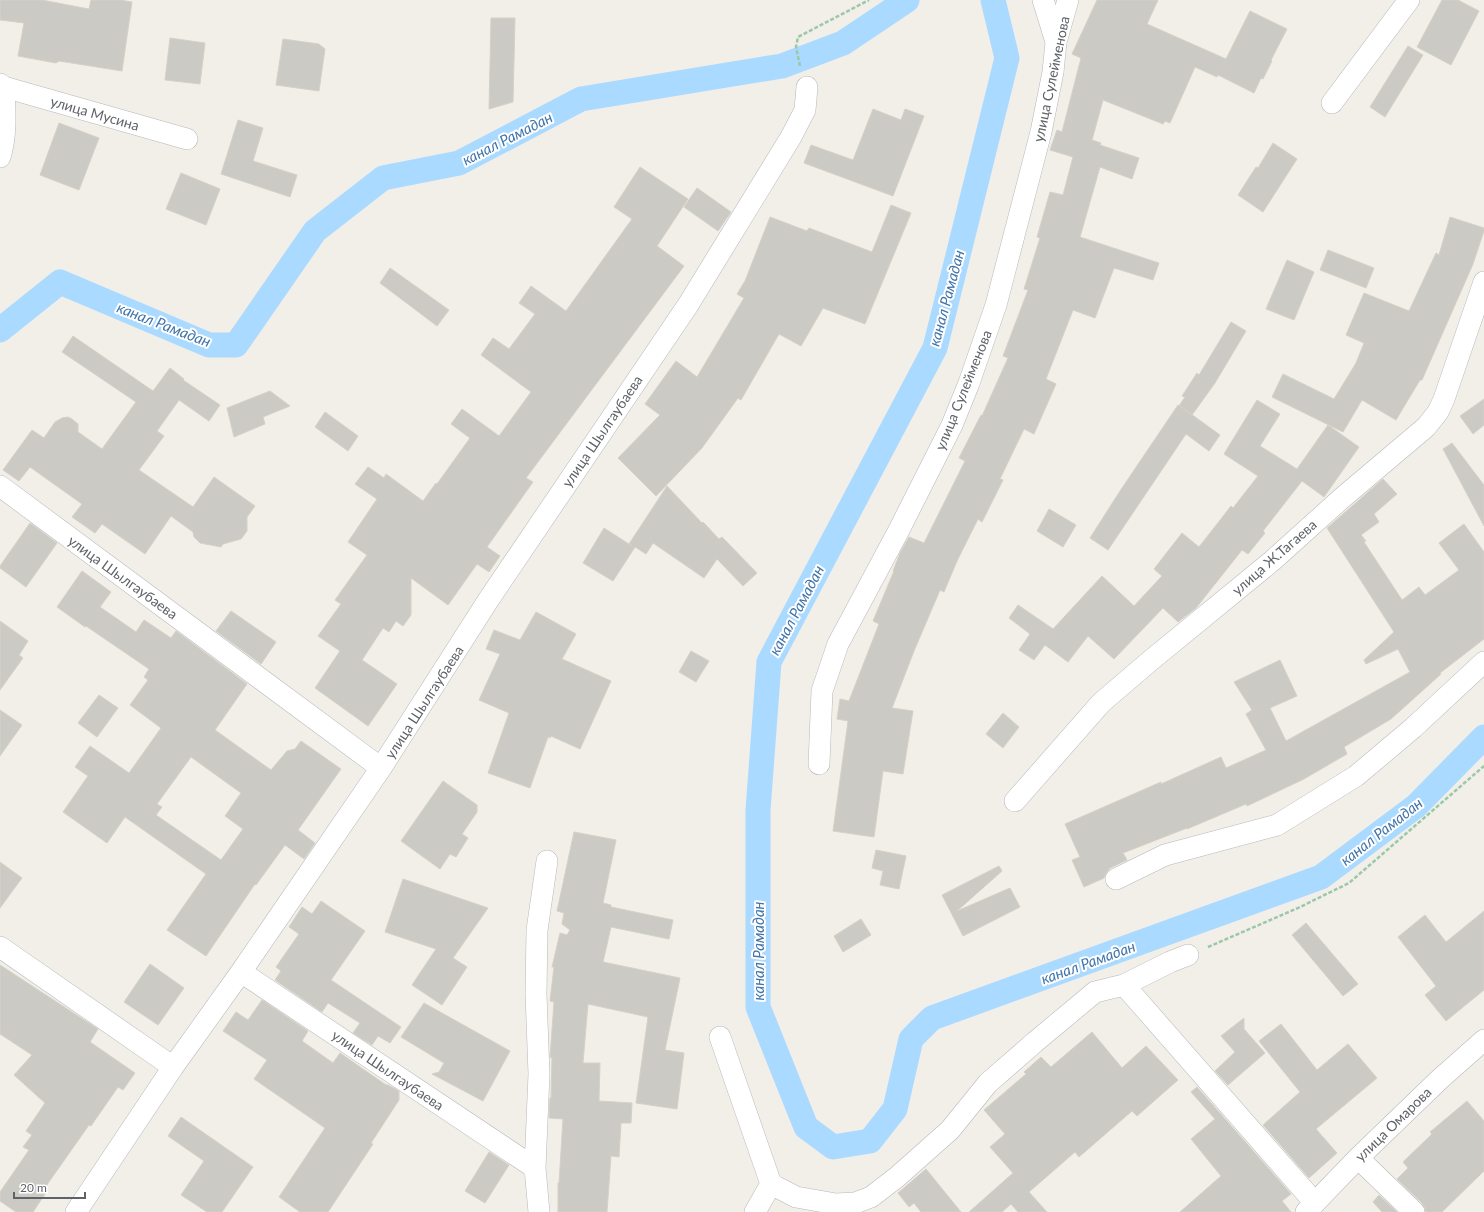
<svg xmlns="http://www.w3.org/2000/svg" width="1484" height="1212" font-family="Lato,sans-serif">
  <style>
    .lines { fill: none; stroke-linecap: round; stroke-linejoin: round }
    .canal { stroke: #aadaff; stroke-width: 25 }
    .building { fill: #cccac5; stroke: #d6d1c6; fill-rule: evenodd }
    .minor-casing { stroke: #b5b8bc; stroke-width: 22 }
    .path { stroke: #9cc7a9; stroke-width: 2.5; stroke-dasharray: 4 2; stroke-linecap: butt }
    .minor { stroke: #fff; stroke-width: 21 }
    .labels { text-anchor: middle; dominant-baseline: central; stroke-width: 4; stroke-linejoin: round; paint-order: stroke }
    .street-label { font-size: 14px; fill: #5f6368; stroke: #fff }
    .water-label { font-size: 15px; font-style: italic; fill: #4174aa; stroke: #fff }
  </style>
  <rect width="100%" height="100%" fill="#f1efe8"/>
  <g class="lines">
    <path class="canal" d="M 993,0 L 1007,58 L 935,348 L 769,662 L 758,810 L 758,1007 L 806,1127 L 833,1147 L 870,1141 L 895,1109 L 911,1039 L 932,1018 L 1321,877 L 1416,806 L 1484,737
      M 0,330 L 60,282 L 209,345 L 236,345 L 315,231 L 383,178 L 459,163 L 581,99 L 782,66 L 843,43 L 907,0"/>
  </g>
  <path class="building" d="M 0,0 L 42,0 L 89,9 L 91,0 L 120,0 L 132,2 L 122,71 L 59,61 L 56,63 L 18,56 L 24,23 L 0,20 Z
    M 1097,0 L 1158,0 L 1147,24 L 1226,59 L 1250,11 L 1287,29 L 1271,60 L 1272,61 L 1263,79 L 1261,78 L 1254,93 L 1218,75 L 1217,77 L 1195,67 L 1170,123 L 1165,121 L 1163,124 L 1103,100 L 1092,140 L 1101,143 L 1100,145 L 1139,158 L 1132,179 L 1100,167 L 1080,237 L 1159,263 L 1153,280 L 1114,268 L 1095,318 L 1073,310 L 1046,379 L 1056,384 L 1034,434 L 1024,429 L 1000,479 L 1003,480 L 982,522 L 978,519 L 957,561 L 944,592 L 940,590 L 914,651 L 892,708 L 913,711 L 903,774 L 883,771 L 874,837 L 833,831 L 848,721 L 837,719 L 840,699 L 849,701 L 879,624 L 873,621 L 894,571 L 893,571 L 900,553 L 909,537 L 924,543 L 965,461 L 959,458 L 981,415 L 982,416 L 1008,358 L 1003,356 L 1028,290 L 1024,289 L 1040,238 L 1037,237 L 1050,192 L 1063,195 L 1073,157 L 1050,150 L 1057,130 L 1062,132 L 1081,58 L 1072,54 Z
    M 1442,0 L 1458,0 L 1479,11 L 1451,65 L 1417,47 Z
    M 491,18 L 515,18 L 513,102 L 489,109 Z
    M 170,38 L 205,43 L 200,84 L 165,80 Z
    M 283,39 L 319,44 L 325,49 L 319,91 L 276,85 Z
    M 1408,46 L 1423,55 L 1385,117 L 1370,107 Z
    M 873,109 L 901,120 L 905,109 L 924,116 L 893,196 L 804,163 L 811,145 L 853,160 Z
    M 238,120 L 263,128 L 253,161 L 297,175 L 290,197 L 221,174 Z
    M 59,123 L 99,138 L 79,190 L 40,175 Z
    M 1273,143 L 1297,159 L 1263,212 L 1238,195 L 1256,167 L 1258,168 Z
    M 640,167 L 688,199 L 657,246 L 684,266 L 526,478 L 533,482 L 487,547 L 500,556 L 489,572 L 477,564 L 448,605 L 411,578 L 411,615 L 403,626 L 396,621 L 389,632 L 383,628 L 362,660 L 397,684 L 368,726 L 315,688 L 340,651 L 318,636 L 341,604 L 335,600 L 367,555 L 348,542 L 377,499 L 355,484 L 368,467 L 384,478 L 386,474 L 423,501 L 436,483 L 437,484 L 470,438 L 451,424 L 462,409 L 499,436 L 531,392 L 481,355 L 493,338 L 509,349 L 535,314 L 519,303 L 531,286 L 566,311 L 632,219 L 614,207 Z
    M 181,173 L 220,189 L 206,225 L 166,209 Z
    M 697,188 L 731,212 L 718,231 L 684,207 Z
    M 891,205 L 911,213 L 865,324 L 823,308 L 801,346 L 779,334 L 741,400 L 738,398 L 702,448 L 656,496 L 618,458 L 660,415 L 645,404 L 676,361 L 697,377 L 744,298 L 737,294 L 745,281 L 770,217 L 807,231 L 809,228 L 872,252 Z
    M 1450,217 L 1484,228 L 1484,231 L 1473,264 L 1422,380 L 1420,380 L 1396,420 L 1362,400 L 1343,432 L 1272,397 L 1283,374 L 1334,399 L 1356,363 L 1364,343 L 1346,335 L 1364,293 L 1409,311 L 1436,253 L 1439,255 Z
    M 1328,250 L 1374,268 L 1366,288 L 1320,270 Z
    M 1287,260 L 1314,272 L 1294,320 L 1266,309 Z
    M 390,268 L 449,310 L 437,326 L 380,283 Z
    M 1231,322 L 1246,331 L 1215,383 L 1192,415 L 1180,406 L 1220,435 L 1209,451 L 1186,434 L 1108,550 L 1090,538 L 1120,491 L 1178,405 L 1179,406 L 1185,397 L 1182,396 L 1197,373 L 1199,375 Z
    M 73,336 L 153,391 L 170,368 L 184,379 L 183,380 L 220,405 L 209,421 L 179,400 L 157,431 L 164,436 L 139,470 L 193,507 L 214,477 L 255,506 L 247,517 L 247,531 L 241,539 L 223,544 L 221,547 L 200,543 L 194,537 L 193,532 L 171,516 L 145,554 L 102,524 L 95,533 L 72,517 L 82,504 L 30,467 L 19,481 L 3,470 L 32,430 L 44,438 L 55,422 L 62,418 L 68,417 L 72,419 L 78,424 L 78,432 L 102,449 L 136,402 L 62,352 Z
    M 270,391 L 290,406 L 263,417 L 265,424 L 234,437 L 227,408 Z
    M 1484,399 L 1484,425 L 1473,434 L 1460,416 Z
    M 1257,400 L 1280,414 L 1260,446 L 1297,469 L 1328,425 L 1359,447 L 1324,497 L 1302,481 L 1263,531 L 1265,533 L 1248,554 L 1242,550 L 1196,608 L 1178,622 L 1163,608 L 1114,659 L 1088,636 L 1068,662 L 1045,645 L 1034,660 L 1019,650 L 1030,634 L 1009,618 L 1018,605 L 1053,629 L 1102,576 L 1134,606 L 1162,576 L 1154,569 L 1182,533 L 1199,547 L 1231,506 L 1233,508 L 1258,476 L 1224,454 Z
    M 325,412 L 358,436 L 348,451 L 315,427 Z
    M 1452,443 L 1484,485 L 1484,526 L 1443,449 Z
    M 1383,479 L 1397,494 L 1374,514 L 1379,522 L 1361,535 L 1366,541 L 1364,542 L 1402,600 L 1419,587 L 1425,595 L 1459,570 L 1439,543 L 1464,524 L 1484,552 L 1484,639 L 1440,673 L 1441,674 L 1391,719 L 1344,747 L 1347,754 L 1304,779 L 1247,806 L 1246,804 L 1187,829 L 1187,828 L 1123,853 L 1127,860 L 1110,868 L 1106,873 L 1104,878 L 1084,887 L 1072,860 L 1080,857 L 1065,824 L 1161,782 L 1161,784 L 1221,757 L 1226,768 L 1266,750 L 1246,714 L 1252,710 L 1234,682 L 1280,660 L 1297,696 L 1270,708 L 1286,741 L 1410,672 L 1398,649 L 1366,664 L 1364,660 L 1394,632 L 1327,528 Z
    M 667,486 L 702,523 L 703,522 L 719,539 L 722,537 L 757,573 L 743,586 L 717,559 L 704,578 L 653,543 L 646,554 L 635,547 L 613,581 L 583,563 L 604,528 L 632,546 L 629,544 Z
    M 1049,509 L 1076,525 L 1063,547 L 1037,531 Z
    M 30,523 L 57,543 L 26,587 L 0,568 L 0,566 Z
    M 82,571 L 111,592 L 100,607 L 136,632 L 144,620 L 171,638 L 176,631 L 247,684 L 215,730 L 271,770 L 287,751 L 295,749 L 301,741 L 341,769 L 298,830 L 315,843 L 313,846 L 304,859 L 285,845 L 256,885 L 255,884 L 206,956 L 167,930 L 206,874 L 125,817 L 107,843 L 63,812 L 88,776 L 75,767 L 90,746 L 129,773 L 161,728 L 130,705 L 148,680 L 144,677 L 149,669 L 86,626 L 85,627 L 57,607 ZM 191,757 L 241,793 L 225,816 L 243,829 L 221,860 L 156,815 L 162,807 L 157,804 Z
    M 231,611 L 276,642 L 261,664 L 216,631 Z
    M 536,612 L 576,634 L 562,659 L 611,681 L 580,749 L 551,736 L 550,738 L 548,737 L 530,788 L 488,773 L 509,713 L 479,700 L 500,654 L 486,649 L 494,630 L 520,640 Z
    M 0,621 L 28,641 L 19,655 L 23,658 L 0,690 Z
    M 691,651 L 709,661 L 696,682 L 679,672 Z
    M 99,695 L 118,708 L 97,737 L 78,723 Z
    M 0,710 L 22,725 L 0,756 Z
    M 1003,713 L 1019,727 L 1003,748 L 986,734 Z
    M 443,781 L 477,805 L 477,812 L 462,834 L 468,838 L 456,857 L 450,854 L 440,869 L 401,841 Z
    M 574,832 L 616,840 L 603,903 L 611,905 L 611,907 L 673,920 L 669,939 L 611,927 L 603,962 L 680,978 L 665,1050 L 684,1053 L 677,1109 L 636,1103 L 648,1017 L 588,1004 L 583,1063 L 600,1063 L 599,1101 L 632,1103 L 631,1123 L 621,1123 L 619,1157 L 611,1156 L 607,1212 L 558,1212 L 558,1183 L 559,1183 L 563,1119 L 549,1118 L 550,1098 L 551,1098 L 552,1058 L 550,1057 L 554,1002 L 550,1001 L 554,967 L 552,967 L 560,933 L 567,935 L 570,930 L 562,924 L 564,913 L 557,911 Z
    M 876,850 L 906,856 L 899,889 L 880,885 L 883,871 L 872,868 Z
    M 0,862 L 22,878 L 0,908 Z
    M 999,866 L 1002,871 L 957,911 L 1010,888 L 1020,907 L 963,936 L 942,895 Z
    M 403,879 L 488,908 L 453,958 L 467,967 L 442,1005 L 412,985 L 436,949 L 385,932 Z
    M 321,901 L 365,931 L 331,980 L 401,1027 L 390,1043 L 378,1036 L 372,1045 L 353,1033 L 360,1023 L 328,1003 L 322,1012 L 275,980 L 281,971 L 276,967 L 299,934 L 289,927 L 302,907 L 312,914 Z
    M 1484,911 L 1484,990 L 1446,1021 L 1425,995 L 1436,986 L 1398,937 L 1425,915 L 1446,942 Z
    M 861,919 L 871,935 L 843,952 L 834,936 Z
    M 1306,923 L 1358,984 L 1343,996 L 1292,935 Z
    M 150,964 L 184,988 L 158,1025 L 124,1002 Z
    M 0,965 L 98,1029 L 90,1042 L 135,1073 L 123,1090 L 118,1087 L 91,1126 L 89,1125 L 44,1189 L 47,1191 L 33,1212 L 16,1212 L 0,1201 L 0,1192 L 29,1150 L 23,1147 L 32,1135 L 26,1131 L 45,1103 L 14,1075 L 32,1055 L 0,1034 Z
    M 262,1000 L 308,1031 L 302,1041 L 333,1063 L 340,1053 L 386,1085 L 388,1085 L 399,1091 L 399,1100 L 371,1143 L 373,1144 L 328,1212 L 300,1212 L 279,1197 L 325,1128 L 254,1079 L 267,1060 L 223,1031 L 236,1012 L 248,1020 Z
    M 424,1003 L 510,1051 L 483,1101 L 432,1074 L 439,1072 L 444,1063 L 401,1037 Z
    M 1244,1018 L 1244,1029 L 1265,1053 L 1228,1085 L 1215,1071 L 1235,1052 L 1221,1036 Z
    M 1281,1024 L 1317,1070 L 1348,1044 L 1377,1078 L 1316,1129 L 1337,1153 L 1309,1178 L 1263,1125 L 1300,1092 L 1259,1041 Z
    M 1092,1032 L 1122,1068 L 1146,1046 L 1178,1080 L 1137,1116 L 1132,1111 L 1079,1157 L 1075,1152 L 1029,1192 L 1047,1212 L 1018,1212 L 1011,1204 L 1002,1212 L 969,1212 L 1013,1173 L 990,1147 L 1005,1134 L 984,1110 L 1026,1074 L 1024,1072 L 1041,1057 L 1051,1067 Z
    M 1197,1087 L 1291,1194 L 1282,1201 L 1291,1212 L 1180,1212 L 1221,1176 L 1191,1139 L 1215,1119 L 1191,1092 Z
    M 1467,1101 L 1484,1121 L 1484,1171 L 1442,1212 L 1426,1212 L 1425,1208 L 1422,1203 L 1397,1179 L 1408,1168 L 1403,1162 L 1432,1134 L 1430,1132 Z
    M 181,1117 L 253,1167 L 222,1212 L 207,1212 L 181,1195 L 204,1161 L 168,1136 Z
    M 489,1152 L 509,1165 L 485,1203 L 465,1191 Z
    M 926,1169 L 961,1212 L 921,1212 L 914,1203 L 909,1207 L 898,1193 Z
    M 1379,1195 L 1397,1212 L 1382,1212 L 1373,1202 Z"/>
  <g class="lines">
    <defs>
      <path id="minor" d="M 1043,0 L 1056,42
        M 0,84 L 4,87 L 187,139
        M 1332,103 L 1409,0
        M 0,157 C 7,133 5,111 4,87
        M 0,486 L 381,768
        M 819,764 L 822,691 L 838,644 L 899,530 L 952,425 L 969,383 L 996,305 L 1041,132 L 1053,72 L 1056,42 L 1068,0
        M 1015,801 L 1101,703 L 1150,661 L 1272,561 L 1342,498 L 1426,427 L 1438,412 L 1444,399 L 1484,282
        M 1116,879 L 1165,855 L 1277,825 L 1356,776 L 1413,728 L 1484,662
        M 0,947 L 173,1067
        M 241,972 L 535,1168
        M 1124,985 L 1315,1203
        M 720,1037 L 771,1184 L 796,1197 L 836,1204 L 855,1203 L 871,1197 L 897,1177 L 950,1130 L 988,1083 L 1035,1042 L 1095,992 L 1124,985 L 1170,962 L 1188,955
        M 1358,1158 L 1414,1212
        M 76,1212 L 173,1067 L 241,972 L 381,768 L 489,599 L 688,305 L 791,137 L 805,110 L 807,87
        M 539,1212 L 535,1168 L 539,1074 L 536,994 L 537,930 L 547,861
        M 755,1212 L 771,1184
        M 1306,1212 L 1358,1158 L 1440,1079 L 1484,1040"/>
    </defs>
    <use href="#minor" class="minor-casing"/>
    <path class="path" d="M 800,66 L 796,47 L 798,37 L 869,0
      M 1208,947 L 1298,908 L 1349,883 L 1484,766"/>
    <use href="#minor" class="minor"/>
  </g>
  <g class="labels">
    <g class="street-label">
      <text transform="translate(1051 79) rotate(-78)">улица Сулейменова</text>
      <text transform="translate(95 113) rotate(16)">улица Мусина</text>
      <text transform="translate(963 390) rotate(-68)">улица Сулейменова</text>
      <text transform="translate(602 431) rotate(-56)">улица Шылгаубаева</text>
      <text transform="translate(1274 557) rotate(-41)">улица Ж.Тагаева</text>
      <text transform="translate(123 577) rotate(36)">улица Шылгаубаева</text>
      <text transform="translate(424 702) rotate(-57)">улица Шылгаубаева</text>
      <text transform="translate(388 1070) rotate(34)">улица Шылгаубаева</text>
      <text transform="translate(1393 1124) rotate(-44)">улица Омарова</text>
    </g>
    <g class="water-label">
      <text transform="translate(507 138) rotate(-27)">канал Рамадан</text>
      <text transform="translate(946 298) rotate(-75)">канал Рамадан</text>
      <text transform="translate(164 324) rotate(21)">канал Рамадан</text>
      <text transform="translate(796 610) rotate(-62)">канал Рамадан</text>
      <text transform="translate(1381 831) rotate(-38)">канал Рамадан</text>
      <text transform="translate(758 951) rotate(-90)">канал Рамадан</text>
      <text transform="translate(1088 962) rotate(-20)">канал Рамадан</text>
    </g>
  </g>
  <path d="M14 1192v6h71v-6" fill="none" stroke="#5f6368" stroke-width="2"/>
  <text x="20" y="1192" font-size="12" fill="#5f6368" stroke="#ffffff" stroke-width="3" paint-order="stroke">20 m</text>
</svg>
